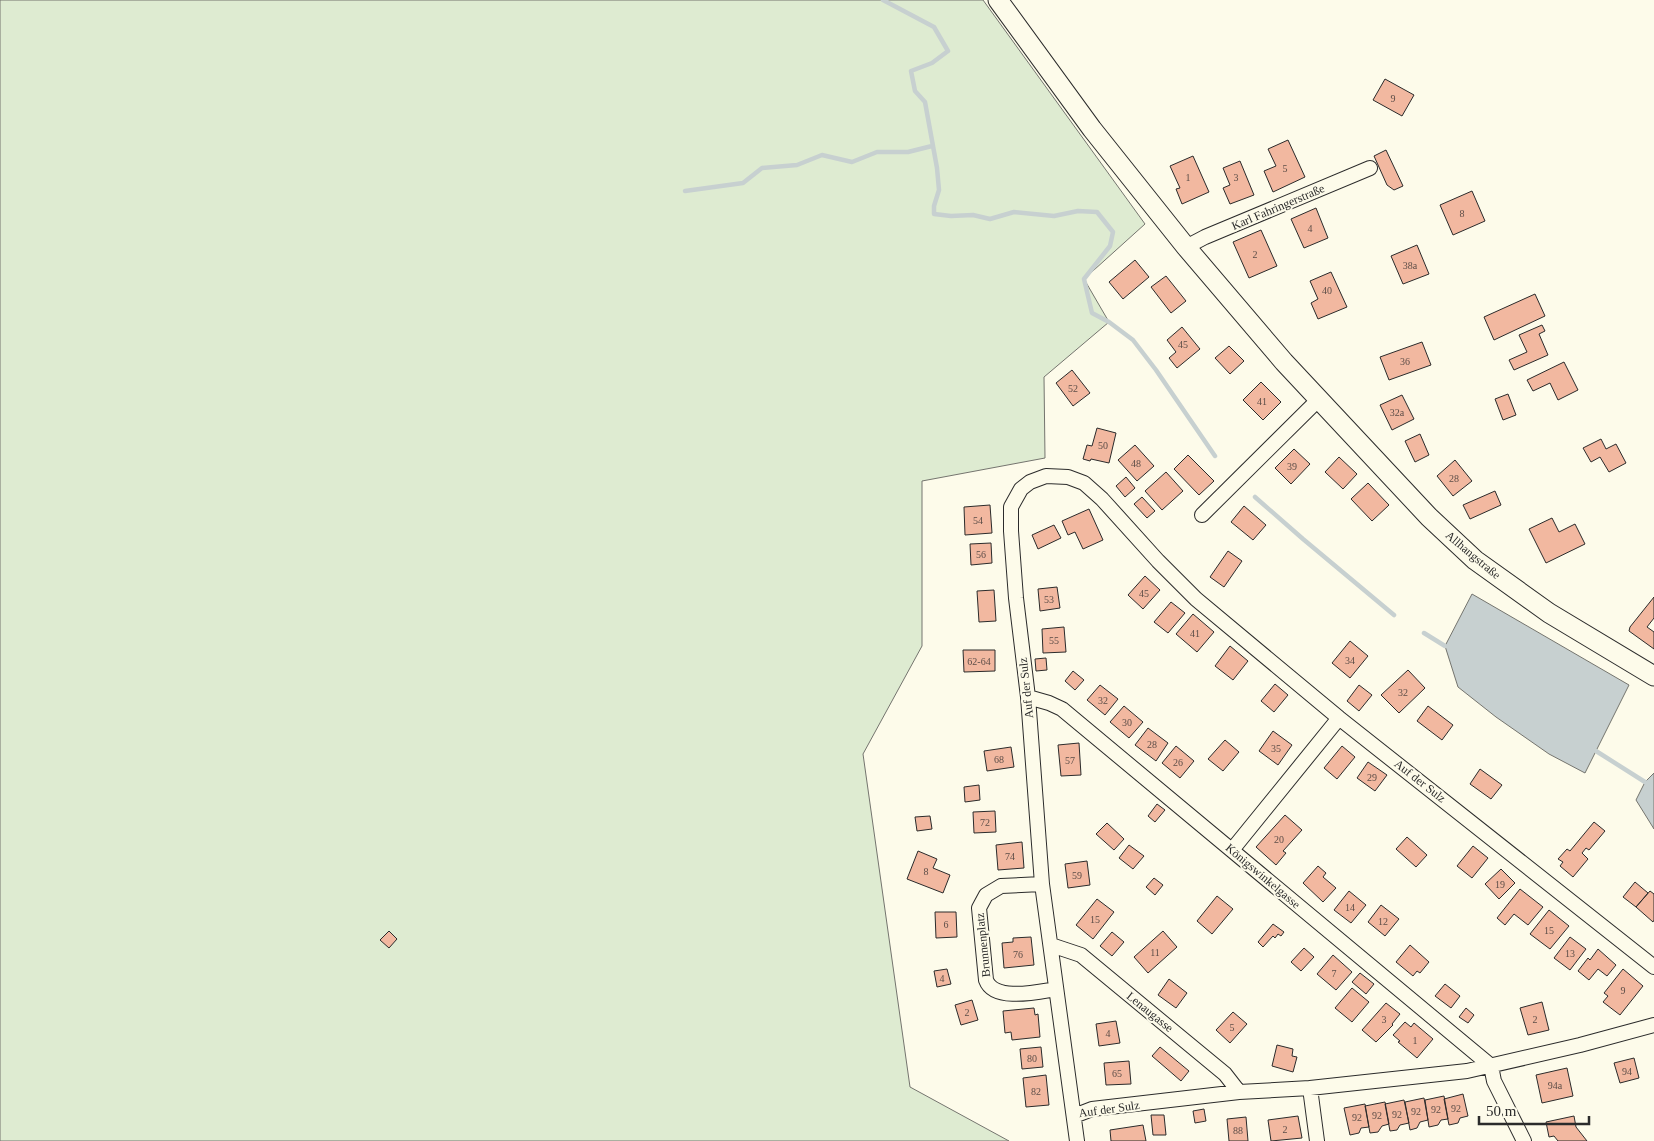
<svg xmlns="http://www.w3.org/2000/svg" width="1654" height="1141" font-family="'Times New Roman',serif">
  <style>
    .green { fill: #deebd1; stroke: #74746e }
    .water { fill: #c7d0d0; stroke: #74746e }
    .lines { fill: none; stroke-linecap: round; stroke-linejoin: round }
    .stream { stroke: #c7d0d0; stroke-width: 4.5 }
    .building { fill: #f2b8a0; stroke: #2b2b2b }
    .street-casing { stroke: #2b2b2b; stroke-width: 16 }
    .secondary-casing { stroke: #2b2b2b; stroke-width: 21 }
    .street { stroke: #fdfbea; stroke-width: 14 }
    .secondary { stroke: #fdfbea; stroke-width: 19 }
    .labels { text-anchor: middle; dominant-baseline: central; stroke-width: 4; stroke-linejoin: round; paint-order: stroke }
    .number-label { font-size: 10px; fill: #5d4e48 }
    .street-label { font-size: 12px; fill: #2b2b2b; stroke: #fdfbea }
  </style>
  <rect width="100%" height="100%" fill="#fdfbea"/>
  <path class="green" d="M 0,0 L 983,0 L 1145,224 L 1084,279 L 1109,322 L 1044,377 L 1045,458 L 922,481 L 922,646 L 863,754 L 910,1087 L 1009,1141 L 0,1141 Z"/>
  <path class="water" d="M 1472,594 L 1629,685 L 1585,773 L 1549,754 L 1496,717 L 1458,687 L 1445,646 Z
    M 1654,773 L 1654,829 L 1636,800 L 1645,782 Z"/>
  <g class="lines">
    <path class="stream" d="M 883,0 L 934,27 L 948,51 L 932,63 L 911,71 L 915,91 L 925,102 L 937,168 L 939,190 L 934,206 L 934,214 L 951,216 L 973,215 L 990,219 L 1014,212 L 1054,216 L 1078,211 L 1097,212 L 1113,232 L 1110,246 L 1084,279 L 1092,313 L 1109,322 L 1133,340 L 1156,370 L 1215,456
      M 685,191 L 743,183 L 762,168 L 797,165 L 822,155 L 852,162 L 877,152 L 908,152 L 932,146
      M 1255,497 L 1303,539 L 1394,615
      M 1424,633 L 1445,646
      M 1596,751 L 1645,782"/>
  </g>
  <path class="building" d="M 1385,79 L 1414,95 L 1402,116 L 1373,100 Z
    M 1288,140 L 1305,177 L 1273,192 L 1264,171 L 1276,166 L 1268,149 Z
    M 1386,150 L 1403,186 L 1394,190 L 1387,185 L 1374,156 Z
    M 1193,156 L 1209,192 L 1182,204 L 1176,189 L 1180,188 L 1170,166 Z
    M 1240,161 L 1254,195 L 1230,204 L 1223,188 L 1230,185 L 1223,168 Z
    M 1472,191 L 1485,221 L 1453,235 L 1440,205 Z
    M 1316,208 L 1328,238 L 1304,248 L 1291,219 Z
    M 1261,230 L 1277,266 L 1249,278 L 1233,242 Z
    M 1417,245 L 1429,274 L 1403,284 L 1391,256 Z
    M 1135,260 L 1149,277 L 1123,299 L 1109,282 Z
    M 1331,272 L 1347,307 L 1318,319 L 1311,303 L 1318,299 L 1310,281 Z
    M 1166,276 L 1186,301 L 1171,313 L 1151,287 Z
    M 1535,294 L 1545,316 L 1494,340 L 1484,317 Z
    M 1542,325 L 1545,331 L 1539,334 L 1548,355 L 1514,370 L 1509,360 L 1527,352 L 1519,335 Z
    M 1182,327 L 1200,349 L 1177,368 L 1169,358 L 1176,352 L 1167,340 Z
    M 1422,342 L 1431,365 L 1389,380 L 1380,357 Z
    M 1229,346 L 1244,361 L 1230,374 L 1215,358 Z
    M 1564,362 L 1578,390 L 1558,400 L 1550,383 L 1533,391 L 1527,380 Z
    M 1072,370 L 1090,393 L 1073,406 L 1056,383 Z
    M 1261,382 L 1281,402 L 1263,420 L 1243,400 Z
    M 1508,394 L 1516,415 L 1503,420 L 1495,399 Z
    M 1402,395 L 1414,419 L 1392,430 L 1380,405 Z
    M 1097,428 L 1116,433 L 1109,463 L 1091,459 L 1090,461 L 1083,459 L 1087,445 L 1092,446 Z
    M 1420,434 L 1429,455 L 1415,462 L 1405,441 Z
    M 1601,439 L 1606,449 L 1616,444 L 1626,463 L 1609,472 L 1600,457 L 1591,462 L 1583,448 Z
    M 1135,445 L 1154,466 L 1137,481 L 1118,460 Z
    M 1294,449 L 1310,464 L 1291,484 L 1275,468 Z
    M 1188,455 L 1214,481 L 1199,495 L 1174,469 Z
    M 1339,457 L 1357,474 L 1343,489 L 1325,472 Z
    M 1455,460 L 1472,481 L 1453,496 L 1437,476 Z
    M 1166,472 L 1183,491 L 1162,510 L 1145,491 Z
    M 1126,477 L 1135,488 L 1125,497 L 1116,486 Z
    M 1368,483 L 1389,505 L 1372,521 L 1351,499 Z
    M 1495,491 L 1501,505 L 1470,519 L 1463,505 Z
    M 1142,497 L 1155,511 L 1147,518 L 1134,504 Z
    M 990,505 L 992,533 L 965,535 L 964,507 Z
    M 1244,506 L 1266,525 L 1253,540 L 1231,522 Z
    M 1089,509 L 1103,540 L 1083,549 L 1075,532 L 1068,535 L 1062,521 Z
    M 1552,518 L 1559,532 L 1575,524 L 1585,544 L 1546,563 L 1529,529 Z
    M 1054,525 L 1061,538 L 1038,549 L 1032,535 Z
    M 991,543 L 992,563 L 971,565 L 970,544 Z
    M 1228,551 L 1242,561 L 1224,587 L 1210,577 Z
    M 1145,576 L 1160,590 L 1143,609 L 1128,595 Z
    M 1057,587 L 1060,608 L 1040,611 L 1038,589 Z
    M 994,590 L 996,621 L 979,622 L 977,591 Z
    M 1654,597 L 1654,618 L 1647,627 L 1654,632 L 1654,649 L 1629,631 L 1630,627 Z
    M 1171,602 L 1185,613 L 1168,633 L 1154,622 Z
    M 1193,614 L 1214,632 L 1197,652 L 1176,634 Z
    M 1064,627 L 1066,652 L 1043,653 L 1042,629 Z
    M 1350,641 L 1368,656 L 1350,678 L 1332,663 Z
    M 1230,646 L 1248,661 L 1233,680 L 1215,666 Z
    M 963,650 L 995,650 L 995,671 L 964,672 Z
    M 1046,658 L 1047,670 L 1036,671 L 1035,659 Z
    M 1408,670 L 1425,688 L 1399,713 L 1381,695 Z
    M 1073,671 L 1084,680 L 1075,690 L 1065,681 Z
    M 1275,684 L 1288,695 L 1274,712 L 1261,701 Z
    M 1100,685 L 1118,699 L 1105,715 L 1087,700 Z
    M 1359,685 L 1372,695 L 1359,711 L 1347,701 Z
    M 1124,706 L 1143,722 L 1129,738 L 1110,722 Z
    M 1428,706 L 1453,725 L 1442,740 L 1417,721 Z
    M 1148,728 L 1168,743 L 1156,761 L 1135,745 Z
    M 1273,731 L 1292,745 L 1278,765 L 1259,751 Z
    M 1225,740 L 1239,752 L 1223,771 L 1208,759 Z
    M 1079,743 L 1081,775 L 1061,776 L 1058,745 Z
    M 1176,746 L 1194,761 L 1180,778 L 1162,763 Z
    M 1342,746 L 1355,757 L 1337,779 L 1324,768 Z
    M 1011,747 L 1014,767 L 987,771 L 984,751 Z
    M 1368,762 L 1387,775 L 1375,791 L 1357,778 Z
    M 1480,769 L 1502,785 L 1491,799 L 1470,784 Z
    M 979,785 L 980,800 L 965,802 L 964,787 Z
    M 1157,804 L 1165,810 L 1155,822 L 1148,816 Z
    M 995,811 L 996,832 L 974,833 L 973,812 Z
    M 1285,815 L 1302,830 L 1283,851 L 1286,853 L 1276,865 L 1256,847 Z
    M 930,816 L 932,829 L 917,831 L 915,817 Z
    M 1594,822 L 1605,831 L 1589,850 L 1586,848 L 1582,853 L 1588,859 L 1573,877 L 1560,866 L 1563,862 L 1558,859 L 1567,849 L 1570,851 Z
    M 1107,823 L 1124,839 L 1114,850 L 1096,834 Z
    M 1407,837 L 1427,855 L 1416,867 L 1396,849 Z
    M 1022,842 L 1024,868 L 998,870 L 996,845 Z
    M 1129,845 L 1144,856 L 1133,869 L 1119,858 Z
    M 1473,846 L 1488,858 L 1472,878 L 1457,866 Z
    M 918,851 L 937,859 L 933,868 L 950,875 L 943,893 L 907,879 Z
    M 1087,861 L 1090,885 L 1068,888 L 1065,864 Z
    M 1318,866 L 1326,873 L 1323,877 L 1336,888 L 1323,902 L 1303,883 Z
    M 1501,869 L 1515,883 L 1499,899 L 1485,884 Z
    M 1154,878 L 1163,885 L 1155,895 L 1146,887 Z
    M 1635,882 L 1648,893 L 1636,907 L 1623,897 Z
    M 1520,889 L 1543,907 L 1528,925 L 1514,914 L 1505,925 L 1497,918 Z
    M 1349,891 L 1366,905 L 1351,923 L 1334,910 Z
    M 1650,891 L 1654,894 L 1654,920 L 1653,922 L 1636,907 Z
    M 1217,896 L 1233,909 L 1212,934 L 1197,921 Z
    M 1097,899 L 1114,912 L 1093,939 L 1076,925 Z
    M 1381,905 L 1399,919 L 1385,936 L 1368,922 Z
    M 1549,910 L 1569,926 L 1550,949 L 1530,934 Z
    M 935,912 L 956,912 L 957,937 L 936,938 Z
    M 1273,924 L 1284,932 L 1281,936 L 1278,934 L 1275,938 L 1273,936 L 1263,947 L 1258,942 Z
    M 389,931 L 397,939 L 389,948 L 380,940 Z
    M 1163,931 L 1177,947 L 1148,973 L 1134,957 Z
    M 1112,932 L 1124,942 L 1112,956 L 1100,946 Z
    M 1031,937 L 1034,965 L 1004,968 L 1002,943 L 1013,942 L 1013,938 Z
    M 1570,937 L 1586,949 L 1570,970 L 1554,958 Z
    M 1410,945 L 1429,962 L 1420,973 L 1417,971 L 1413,976 L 1396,962 Z
    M 1304,948 L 1314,957 L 1301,971 L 1291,962 Z
    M 1598,949 L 1616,965 L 1607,976 L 1598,969 L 1589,980 L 1578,971 L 1588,958 L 1590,960 Z
    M 1333,955 L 1352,972 L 1336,990 L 1317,974 Z
    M 947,969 L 951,984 L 937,987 L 934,971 Z
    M 1623,969 L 1643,986 L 1620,1015 L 1603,1002 L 1608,996 L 1604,993 Z
    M 1360,973 L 1374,984 L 1366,994 L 1352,982 Z
    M 1169,979 L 1187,993 L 1176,1008 L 1158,995 Z
    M 1445,984 L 1460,996 L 1451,1008 L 1435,996 Z
    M 1352,988 L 1369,1002 L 1352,1022 L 1335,1008 Z
    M 972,1000 L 978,1020 L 961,1025 L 955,1005 Z
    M 1542,1002 L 1549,1030 L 1528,1035 L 1520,1008 Z
    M 1386,1003 L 1400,1014 L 1392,1024 L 1393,1025 L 1376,1042 L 1362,1030 Z
    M 1034,1008 L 1035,1015 L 1038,1014 L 1040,1037 L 1012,1040 L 1011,1032 L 1005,1033 L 1003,1011 Z
    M 1466,1008 L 1474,1015 L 1468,1023 L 1459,1017 Z
    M 1233,1012 L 1247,1024 L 1230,1043 L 1216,1030 Z
    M 1116,1021 L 1120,1043 L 1099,1046 L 1096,1024 Z
    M 1405,1022 L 1411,1027 L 1414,1023 L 1433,1039 L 1417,1058 L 1398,1042 L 1400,1041 L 1393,1035 Z
    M 1277,1045 L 1293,1049 L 1292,1056 L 1297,1057 L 1293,1072 L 1272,1066 Z
    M 1041,1047 L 1043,1067 L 1022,1069 L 1020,1049 Z
    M 1160,1047 L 1189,1071 L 1181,1081 L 1152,1056 Z
    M 1634,1058 L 1639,1078 L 1620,1083 L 1614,1063 Z
    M 1129,1061 L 1131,1084 L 1106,1085 L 1104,1063 Z
    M 1567,1068 L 1573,1096 L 1542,1103 L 1536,1075 Z
    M 1046,1075 L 1049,1105 L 1026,1107 L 1023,1078 Z
    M 1463,1094 L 1468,1116 L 1460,1118 L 1458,1123 L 1449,1125 L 1444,1099 Z
    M 1444,1096 L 1448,1119 L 1441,1120 L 1438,1125 L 1429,1127 L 1425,1100 Z
    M 1424,1098 L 1428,1120 L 1420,1122 L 1417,1128 L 1410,1130 L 1405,1102 Z
    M 1404,1100 L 1409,1123 L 1400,1125 L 1397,1130 L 1390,1131 L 1385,1104 Z
    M 1385,1102 L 1389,1124 L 1382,1126 L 1378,1132 L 1370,1133 L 1365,1106 Z
    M 1365,1104 L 1369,1127 L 1361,1128 L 1359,1133 L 1350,1135 L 1344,1108 Z
    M 1204,1109 L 1206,1121 L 1195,1123 L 1193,1111 Z
    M 1151,1115 L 1164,1115 L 1166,1135 L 1153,1135 Z
    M 1298,1116 L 1302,1138 L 1271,1141 L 1268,1120 Z
    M 1574,1116 L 1576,1127 L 1587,1141 L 1558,1141 L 1554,1136 L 1549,1137 L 1546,1122 Z
    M 1246,1117 L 1248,1141 L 1229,1141 L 1227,1119 Z
    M 1143,1125 L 1146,1141 L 1111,1141 L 1110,1130 Z"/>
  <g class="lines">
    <defs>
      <path id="street" d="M 1186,247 L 1205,237 L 1370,168
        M 1202,515 L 1318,400
        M 1028,697 L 1049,703 L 1062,709 L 1491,1066 L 1494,1081 L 1524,1141
        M 1232,850 L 1339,718
        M 1042,884 L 1001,886 L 986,895 L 979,908 L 986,980 C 994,1002 1037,992 1056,989
        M 1051,945 L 1081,955 L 1225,1074 L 1239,1092
        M 1310,1088 L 1317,1141
        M 1074,1116 L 1092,1109 L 1239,1092 L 1310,1088 L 1467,1071 L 1580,1045 L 1654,1025
        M 1077,1141 L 1042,884 L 1028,697 L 1016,598 L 1011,531 L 1011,507 L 1021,489 L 1030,482 L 1046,476 L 1068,477 L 1084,483 L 1102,499 L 1158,561 L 1196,599 L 1339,718 L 1654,967"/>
      <path id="secondary" d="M 998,0 L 1092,129 L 1186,247 L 1284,362 L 1429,517 L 1475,560 L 1549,613 L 1654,676"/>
    </defs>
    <use href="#street" class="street-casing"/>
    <use href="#secondary" class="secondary-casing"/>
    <use href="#street" class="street"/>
    <use href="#secondary" class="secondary"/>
  </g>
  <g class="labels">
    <g class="number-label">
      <text x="1393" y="98">9</text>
      <text x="1285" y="168">5</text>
      <text x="1188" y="177">1</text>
      <text x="1236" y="177">3</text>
      <text x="1462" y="213">8</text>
      <text x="1310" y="228">4</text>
      <text x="1255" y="254">2</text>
      <text x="1410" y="265">38a</text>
      <text x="1327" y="290">40</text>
      <text x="1183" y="344">45</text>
      <text x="1405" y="361">36</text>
      <text x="1073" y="388">52</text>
      <text x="1262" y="401">41</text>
      <text x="1397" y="412">32a</text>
      <text x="1103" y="445">50</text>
      <text x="1136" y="463">48</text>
      <text x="1292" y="466">39</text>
      <text x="1454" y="478">28</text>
      <text x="978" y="520">54</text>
      <text x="981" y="554">56</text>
      <text x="1144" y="593">45</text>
      <text x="1049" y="599">53</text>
      <text x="1195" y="633">41</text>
      <text x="1054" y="640">55</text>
      <text x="1350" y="660">34</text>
      <text x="979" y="661">62-64</text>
      <text x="1403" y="692">32</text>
      <text x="1103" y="700">32</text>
      <text x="1127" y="722">30</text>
      <text x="1152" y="744">28</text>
      <text x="1276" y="748">35</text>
      <text x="999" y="759">68</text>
      <text x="1070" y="760">57</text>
      <text x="1178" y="762">26</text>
      <text x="1372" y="777">29</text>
      <text x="985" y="822">72</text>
      <text x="1279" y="839">20</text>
      <text x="1010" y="856">74</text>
      <text x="926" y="871">8</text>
      <text x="1077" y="875">59</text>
      <text x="1500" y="884">19</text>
      <text x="1350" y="907">14</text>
      <text x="1095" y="919">15</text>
      <text x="1383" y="921">12</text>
      <text x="946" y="924">6</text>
      <text x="1549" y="930">15</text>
      <text x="1155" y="952">11</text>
      <text x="1570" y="953">13</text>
      <text x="1018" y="954">76</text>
      <text x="1334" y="973">7</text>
      <text x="942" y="978">4</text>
      <text x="1623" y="990">9</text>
      <text x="967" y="1012">2</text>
      <text x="1384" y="1019">3</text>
      <text x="1535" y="1019">2</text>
      <text x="1232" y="1027">5</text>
      <text x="1108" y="1033">4</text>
      <text x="1415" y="1040">1</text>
      <text x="1032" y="1058">80</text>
      <text x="1627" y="1071">94</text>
      <text x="1117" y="1073">65</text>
      <text x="1555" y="1085">94a</text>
      <text x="1036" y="1091">82</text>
      <text x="1456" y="1108">92</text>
      <text x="1436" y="1109">92</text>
      <text x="1416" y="1111">92</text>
      <text x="1397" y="1114">92</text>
      <text x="1377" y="1115">92</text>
      <text x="1357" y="1117">92</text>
      <text x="1285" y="1129">2</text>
      <text x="1238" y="1130">88</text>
    </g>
    <g class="street-label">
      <text transform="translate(1278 207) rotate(-23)">Karl Fahringerstraße</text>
      <text transform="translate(1473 555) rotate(40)">Allhangstraße</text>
      <text transform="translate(1026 688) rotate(-96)">Auf der Sulz</text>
      <text transform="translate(1420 781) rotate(38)">Auf der Sulz</text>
      <text transform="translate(1263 876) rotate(40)">Königswinkelgasse</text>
      <text transform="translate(983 945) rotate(-96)">Brunnenplatz</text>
      <text transform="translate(1150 1012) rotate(39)">Lenaugasse</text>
      <text transform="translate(1109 1109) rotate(-8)">Auf der Sulz</text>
    </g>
  </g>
  <path d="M1479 1116v8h110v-8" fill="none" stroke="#2b2b2b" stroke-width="2.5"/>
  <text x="1486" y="1116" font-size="15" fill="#2b2b2b" stroke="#fdfbea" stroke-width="4" paint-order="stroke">50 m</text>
</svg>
